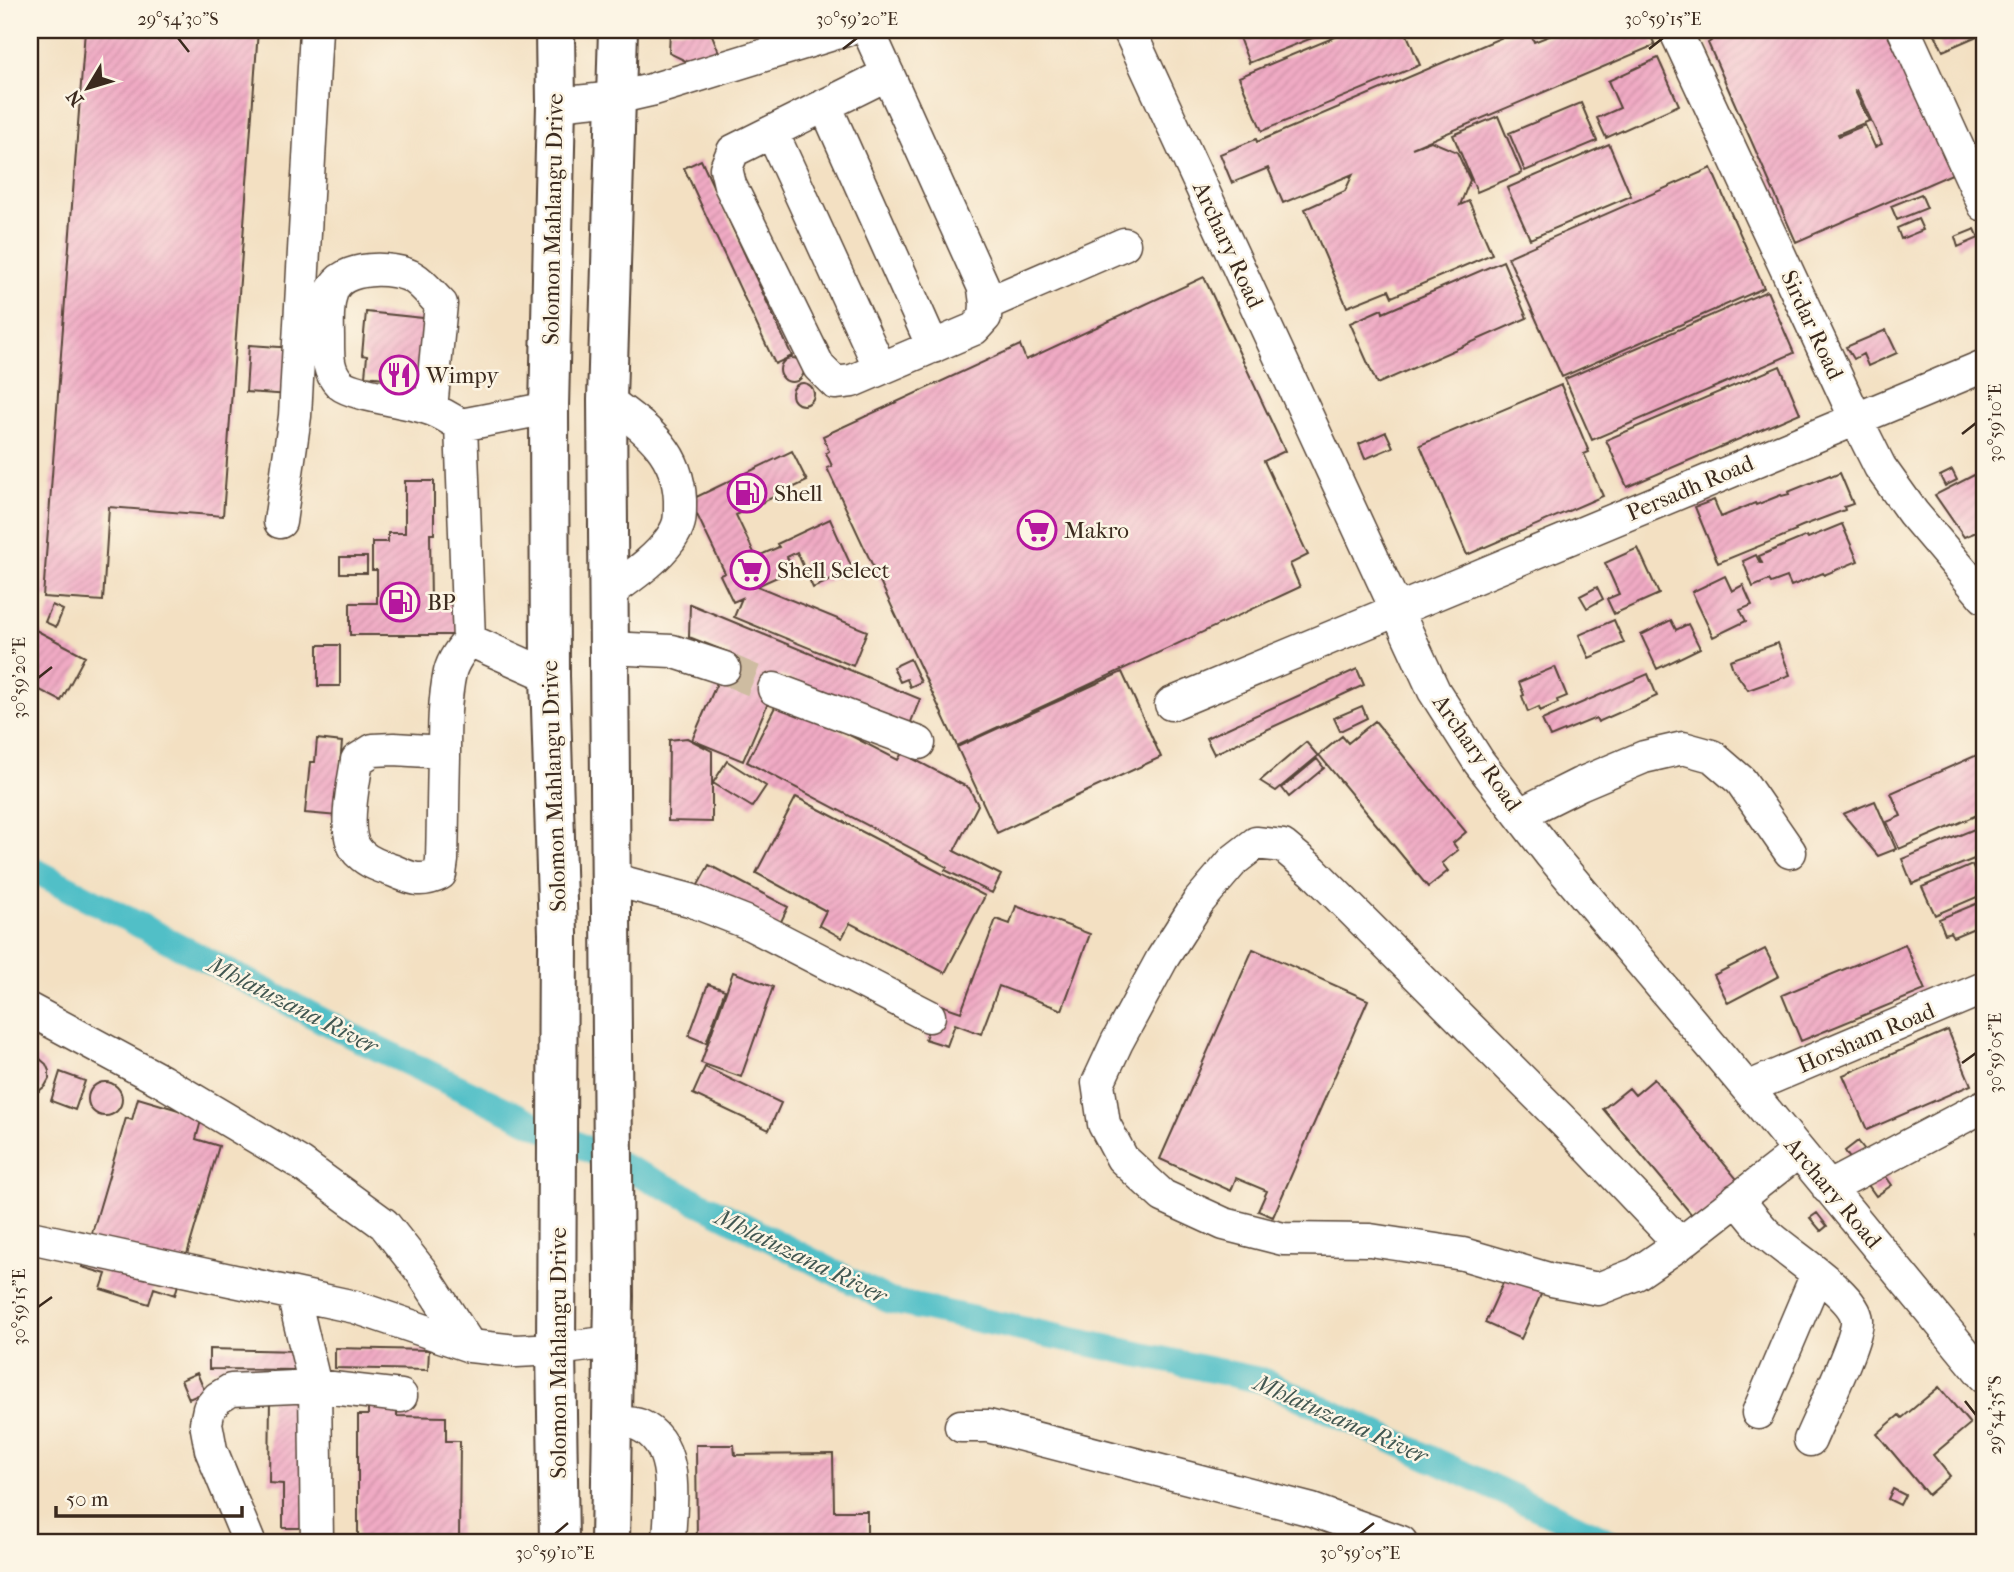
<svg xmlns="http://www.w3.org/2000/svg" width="2014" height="1572" font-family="'IM FELL French Canon',serif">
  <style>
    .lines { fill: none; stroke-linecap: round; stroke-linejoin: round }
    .canal { stroke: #51bfc7; stroke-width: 26 }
    .building { fill: url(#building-hatch); fill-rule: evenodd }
    .minor-tunnel { stroke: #cebca1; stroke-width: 32; stroke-dasharray: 32 16; stroke-linecap: butt }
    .minor-casing { stroke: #574537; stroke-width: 35 }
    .major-casing { stroke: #574537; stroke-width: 42 }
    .minor { stroke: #fff; stroke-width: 32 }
    .major { stroke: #fff; stroke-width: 38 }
    .ticks { fill: none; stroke: #3b2a1e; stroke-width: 2.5 }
    .labels { text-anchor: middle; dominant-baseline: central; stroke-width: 5; stroke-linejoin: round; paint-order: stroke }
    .street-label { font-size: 23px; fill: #3b2a1e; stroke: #fcf5e5 }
    .poi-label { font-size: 23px; fill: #3b2a1e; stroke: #fcf5e5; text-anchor: start }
    .water-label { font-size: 24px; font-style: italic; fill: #425751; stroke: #fcf5e5 }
    .neatline { fill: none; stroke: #3b2a1e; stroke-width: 2.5 }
    .ticks-label { font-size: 18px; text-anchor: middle; fill: #3b2a1e }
  </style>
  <defs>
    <pattern id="building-hatch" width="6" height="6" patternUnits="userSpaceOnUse" patternTransform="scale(1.75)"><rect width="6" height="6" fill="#f0aac4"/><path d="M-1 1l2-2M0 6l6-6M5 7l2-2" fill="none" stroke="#cf92a8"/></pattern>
  </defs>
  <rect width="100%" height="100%" fill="#fcf5e5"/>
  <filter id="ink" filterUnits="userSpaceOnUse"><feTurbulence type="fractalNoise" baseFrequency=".0143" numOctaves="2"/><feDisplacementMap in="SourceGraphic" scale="14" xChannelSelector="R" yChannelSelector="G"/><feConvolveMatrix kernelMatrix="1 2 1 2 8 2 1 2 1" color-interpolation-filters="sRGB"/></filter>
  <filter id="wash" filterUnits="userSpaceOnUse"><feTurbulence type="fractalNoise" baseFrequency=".00686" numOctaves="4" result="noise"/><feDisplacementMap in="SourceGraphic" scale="28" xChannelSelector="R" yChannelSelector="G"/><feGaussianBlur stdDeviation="1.57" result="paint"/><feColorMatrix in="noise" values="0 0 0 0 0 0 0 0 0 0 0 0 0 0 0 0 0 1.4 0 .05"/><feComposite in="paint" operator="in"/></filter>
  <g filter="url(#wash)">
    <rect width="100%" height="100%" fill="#f3e0c2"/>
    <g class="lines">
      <path class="canal" d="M 30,868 L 352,1036 L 712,1209 L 890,1301 L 1264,1381 L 1611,1542"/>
    </g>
    <g id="blocks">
      <path class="building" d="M 85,30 L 258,30 L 223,516 L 109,507 L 103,601 L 43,597 Z
        M 670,30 L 710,30 L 722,60 L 694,65 L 669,53 Z
        M 1236,30 L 1332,30 L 1249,63 Z
        M 1352,30 L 1405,30 L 1420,65 L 1262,131 L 1239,77 Z
        M 1519,30 L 1529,30 L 1534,42 L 1564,30 L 1648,30 L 1655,45 L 1412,148 L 1431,141 L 1457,152 L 1470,180 L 1460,205 L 1469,201 L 1492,254 L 1392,297 L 1389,290 L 1347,307 L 1305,209 L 1345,191 L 1353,174 L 1283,203 L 1268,168 L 1232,183 L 1220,154 L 1256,139 L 1257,142 Z
        M 1720,30 L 1885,30 L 1905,69 L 1952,174 L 1796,242 L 1708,43 L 1711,41 L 1708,35 ZM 1857,90 L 1882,144 L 1875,147 L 1865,125 L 1839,136 L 1838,134 L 1869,121 L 1855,91 Z
        M 1933,30 L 1984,30 L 1984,33 L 1943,51 Z
        M 1658,58 L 1679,105 L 1606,138 L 1597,118 L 1620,108 L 1608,81 Z
        M 1581,103 L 1597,141 L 1525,171 L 1509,133 Z
        M 1498,116 L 1522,173 L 1477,192 L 1453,135 Z
        M 1609,144 L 1631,196 L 1530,239 L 1507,188 Z
        M 701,160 L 792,356 L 775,364 L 684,168 Z
        M 1711,168 L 1764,288 L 1562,377 L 1508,257 Z
        M 1921,194 L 1927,208 L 1897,220 L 1891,206 Z
        M 1918,219 L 1923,230 L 1901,239 L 1897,228 Z
        M 1975,229 L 1979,238 L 1958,247 L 1955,237 Z
        M 1503,261 L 1527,318 L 1377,384 L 1350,323 L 1382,309 L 1383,313 Z
        M 1204,277 L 1285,451 L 1264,461 L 1308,555 L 1290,564 L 1300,587 L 957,746 L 827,468 L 832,466 L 826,453 L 829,451 L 823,436 L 1020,345 L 1026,360 Z
        M 1767,291 L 1794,353 L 1592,440 L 1565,379 Z
        M 366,312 L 432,319 L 426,382 L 365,376 L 367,356 L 362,355 Z
        M 1886,330 L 1897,353 L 1868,366 L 1863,354 L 1854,359 L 1851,354 L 1850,354 L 1846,347 Z
        M 249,345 L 294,348 L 291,395 L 246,392 Z
        M780 370a12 12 0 1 1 24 0a12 12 0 1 1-24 0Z
        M 1780,366 L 1800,413 L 1627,487 L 1606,440 Z
        M792 394a11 11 0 1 1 22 0a11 11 0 1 1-22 0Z
        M 1561,385 L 1589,452 L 1584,454 L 1603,496 L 1467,555 L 1420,445 Z
        M 1386,432 L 1393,447 L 1365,459 L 1359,444 Z
        M 792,451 L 807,481 L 736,515 L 756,557 L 779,547 L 777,544 L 830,519 L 853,570 L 813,588 L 797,552 L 787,557 L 793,570 L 757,586 L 867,631 L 853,666 L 734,617 L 742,598 L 733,602 L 720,575 L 725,573 L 690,500 Z
        M 1952,470 L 1957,480 L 1945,486 L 1940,476 Z
        M 1984,470 L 1984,529 L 1964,537 L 1935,495 Z
        M 1840,473 L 1853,504 L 1844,507 L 1845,510 L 1802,526 L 1795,529 L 1796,531 L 1718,563 L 1695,507 L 1714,500 L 1721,517 L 1755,503 L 1756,505 L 1781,495 L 1782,496 L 1789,494 L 1788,492 L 1830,475 L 1831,477 Z
        M 405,481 L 434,481 L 434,534 L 430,534 L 431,603 L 460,604 L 460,635 L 350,635 L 350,603 L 377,603 L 377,570 L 372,570 L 372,542 L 388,542 L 388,533 L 405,533 Z
        M 1842,524 L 1858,561 L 1824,575 L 1823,573 L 1791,586 L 1787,577 L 1771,583 L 1769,580 L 1753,587 L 1743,561 L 1756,555 L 1760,563 L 1762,563 L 1759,556 L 1807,536 L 1808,538 Z
        M 1638,548 L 1659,594 L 1614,614 L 1607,599 L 1619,594 L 1605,563 Z
        M 340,557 L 367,557 L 367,573 L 340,573 Z
        M 1725,576 L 1732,591 L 1743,585 L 1752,605 L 1740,610 L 1746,621 L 1713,637 L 1692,592 Z
        M 1597,587 L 1603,599 L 1587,608 L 1580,596 Z
        M 690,604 L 920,699 L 909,727 L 780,675 L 743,761 L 692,740 L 730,653 L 689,637 Z
        M 52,605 L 63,610 L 56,627 L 45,622 Z
        M 1614,620 L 1624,643 L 1589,658 L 1579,635 Z
        M 1671,620 L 1676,630 L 1688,624 L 1700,648 L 1657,669 L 1641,635 Z
        M 30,627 L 85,656 L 61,701 L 30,685 Z
        M 1778,643 L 1790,675 L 1748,690 L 1733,669 L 1730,660 Z
        M 318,645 L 340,645 L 340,686 L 318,686 Z
        M 910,659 L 921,682 L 910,687 L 907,679 L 900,682 L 893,667 Z
        M 1555,667 L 1567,696 L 1557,700 L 1558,703 L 1540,711 L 1539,707 L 1528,712 L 1522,696 L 1524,695 L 1519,682 Z
        M 1357,669 L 1364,685 L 1214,754 L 1206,738 Z
        M 1122,672 L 1161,757 L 997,833 L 957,747 Z
        M 1648,674 L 1657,696 L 1598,722 L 1596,718 L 1550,737 L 1542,720 Z
        M 779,699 L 898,760 L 902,753 L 969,788 L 978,805 L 954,851 L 1001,875 L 992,893 L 945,870 L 947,867 L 747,762 Z
        M 1362,706 L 1367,718 L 1340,731 L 1334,718 Z
        M 1375,721 L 1466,832 L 1453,843 L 1458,850 L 1442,863 L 1448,871 L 1428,887 L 1319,755 L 1342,736 L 1348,743 Z
        M 687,738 L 712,751 L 712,822 L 668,821 L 669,740 Z
        M 317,739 L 342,742 L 340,765 L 344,766 L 338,816 L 305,813 L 310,762 L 315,762 Z
        M 1306,742 L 1318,756 L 1276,791 L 1260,781 Z
        M 1984,752 L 1984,812 L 1899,849 L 1887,822 L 1901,816 L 1891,793 Z
        M 1317,759 L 1324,768 L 1289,797 L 1282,788 Z
        M 727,761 L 766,786 L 752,807 L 713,783 Z
        M 796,797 L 985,896 L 945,973 L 850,923 L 842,938 L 819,925 L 826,911 L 756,873 Z
        M 1875,801 L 1896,849 L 1878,856 L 1843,814 Z
        M 1984,825 L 1984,855 L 1912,884 L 1902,859 Z
        M 709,865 L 788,907 L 776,932 L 749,912 L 698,885 Z
        M 1972,865 L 1984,894 L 1935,915 L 1922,887 Z
        M 1978,903 L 1984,918 L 1984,924 L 1953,937 L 1950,932 L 1945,934 L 1939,919 Z
        M 1016,906 L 1090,934 L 1062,1010 L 999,986 L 981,1034 L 955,1024 L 947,1046 L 925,1039 L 938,1004 L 961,1012 L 996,919 L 1010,924 Z
        M 1905,944 L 1925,990 L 1801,1041 L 1782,995 Z
        M 1253,949 L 1368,1000 L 1273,1217 L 1258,1211 L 1267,1191 L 1236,1178 L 1231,1191 L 1160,1159 Z
        M 1765,949 L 1779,976 L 1728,1003 L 1714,975 Z
        M 733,972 L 773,987 L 741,1077 L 701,1063 Z
        M 708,984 L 725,990 L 706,1043 L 689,1036 Z
        M 1948,1030 L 1971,1085 L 1867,1130 L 1843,1075 Z
        M 30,1057 L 40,1059 L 46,1064 L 49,1071 L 49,1079 L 45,1086 L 39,1091 L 31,1093 Z
        M 705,1067 L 781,1103 L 769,1130 L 693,1094 Z
        M 60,1072 L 85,1081 L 75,1110 L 51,1101 Z
        M 1654,1079 L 1741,1184 L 1697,1221 L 1603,1109 L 1629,1088 L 1635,1095 Z
        M88 1099a17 17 0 1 1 34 0a17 17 0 1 1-34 0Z
        M 138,1098 L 202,1117 L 196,1139 L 219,1146 L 175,1295 L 154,1288 L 149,1304 L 101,1289 L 106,1274 L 82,1267 L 126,1118 L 132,1120 Z
        M 1858,1141 L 1868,1154 L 1854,1165 L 1845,1151 Z
        M 1882,1171 L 1892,1185 L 1876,1196 L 1866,1182 Z
        M 1817,1213 L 1827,1226 L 1821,1231 L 1810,1218 Z
        M 1984,1228 L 1984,1259 L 1973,1232 Z
        M 1508,1272 L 1544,1288 L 1521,1339 L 1485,1323 Z
        M 335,1348 L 429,1350 L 428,1370 L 335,1368 Z
        M 209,1349 L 300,1351 L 300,1370 L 209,1369 Z
        M 197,1373 L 205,1392 L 189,1399 L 181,1380 Z
        M 1939,1387 L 1970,1424 L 1933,1455 L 1950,1476 L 1928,1495 L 1877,1434 L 1899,1415 L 1902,1418 Z
        M 270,1396 L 305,1397 L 304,1528 L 283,1528 L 283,1484 L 269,1483 Z
        M 368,1404 L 397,1404 L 397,1416 L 446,1417 L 446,1441 L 460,1441 L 459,1542 L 358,1542 L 358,1415 L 368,1415 Z
        M 696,1445 L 734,1445 L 735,1455 L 833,1454 L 834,1511 L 867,1511 L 867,1542 L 697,1542 Z
        M 1893,1489 L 1905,1495 L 1900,1505 L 1888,1499 Z"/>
    </g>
  </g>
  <g filter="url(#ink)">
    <use href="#blocks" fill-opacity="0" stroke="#574537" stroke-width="2"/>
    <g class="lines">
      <path class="minor-tunnel" d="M 724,668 L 774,689"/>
      <defs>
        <path id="minor" d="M 868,30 L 984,288 L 986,304 L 985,317 L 974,329 L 852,381 L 835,383 L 819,367 L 730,185 L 726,168 L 733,151 L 888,74
          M 1129,30 L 1434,691 L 1479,762 L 1551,855 L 1747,1088 L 1984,1376
          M 1675,30 L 1856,419 L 1880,467 L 1913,513 L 1984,597
          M 1904,30 L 1984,205
          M 556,104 L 616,98 L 651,90 L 846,30
          M 825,105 L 933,347
          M 772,132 L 880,368
          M 986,304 L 1124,244
          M 607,400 C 644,428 678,449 680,500 C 680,519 681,524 670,540 C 654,562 630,577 609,593
          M 549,408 L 461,425 L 469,640 L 550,676
          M 431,409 L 441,304 C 432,296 424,284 414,278 C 395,266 341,265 332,291 C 326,306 328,323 328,339 C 328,355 327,371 340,384 C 353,395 407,401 427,408 C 439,411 450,419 461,425
          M 280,522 L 295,416 L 316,30
          M 609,648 L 672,651 L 724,668
          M 774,689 L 919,743
          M 1171,704 L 1984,366
          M 444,752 L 394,749 L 373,750 L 357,760 C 354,784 340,837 360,854 C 369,863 382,867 394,871 C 412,879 421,883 440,874 L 442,860 C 443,826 443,792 444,758 C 444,730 444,700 450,672 C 453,660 461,650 469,640
          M 1520,814 L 1580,784 L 1644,757 L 1683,748 L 1712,756 L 1741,781 L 1790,852
          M 611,879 L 690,900 L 746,922 L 929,1016
          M 30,1010 L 162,1081 L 300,1163 L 384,1224 L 421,1271 L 470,1346
          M 1747,1088 L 1984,988
          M 1828,1188 L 1984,1106
          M 1737,1199 C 1747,1210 1755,1222 1765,1232 C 1785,1252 1855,1294 1857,1320 C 1858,1340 1820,1416 1810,1440
          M 30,1237 L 355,1307 L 470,1346 L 516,1351 L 556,1349 L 613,1342
          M 1680,1244 L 1571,1129 L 1313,871 L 1283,846 L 1256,843 L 1234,860 L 1199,901 L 1162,959 L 1117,1042 L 1098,1083 L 1104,1124 L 1122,1158 L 1163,1196 L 1224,1224 L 1283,1239 L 1370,1240 L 1463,1254 L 1552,1280 L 1598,1289 L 1636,1274 L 1680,1244 L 1798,1152
          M 293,1294 L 315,1386 L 317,1542
          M 1758,1413 L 1817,1274
          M 612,1423 C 620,1423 632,1422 639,1425 C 682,1444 670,1505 669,1542
          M 961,1426 L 988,1426 L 1312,1510 L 1401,1542
          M 249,1542 L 211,1450 L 206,1423 L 209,1409 L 218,1398 L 231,1390 L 315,1386 L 401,1396"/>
        <path id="major" d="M 555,30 L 556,104 L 549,408 L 550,676 L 558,934 L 556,1349 L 559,1542
          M 610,1542 L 614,1296 L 607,400 L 618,30"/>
      </defs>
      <use href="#minor" class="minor-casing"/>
      <use href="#major" class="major-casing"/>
      <use href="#minor" class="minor"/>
      <use href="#major" class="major"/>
    </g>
  </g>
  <path class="ticks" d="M 178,38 L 189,52M 843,49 L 857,38M 1649,49 L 1663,38M 1962,434 L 1976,423M 38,678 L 52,667M 1962,1063 L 1976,1053M 38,1307 L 52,1297M 1965,1401 L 1976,1415M 555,1534 L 568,1523M 1360,1534 L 1374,1523"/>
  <defs>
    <symbol id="restaurant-ring" viewBox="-11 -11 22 22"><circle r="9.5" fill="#fcf5e5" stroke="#b5179e" stroke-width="1.5"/><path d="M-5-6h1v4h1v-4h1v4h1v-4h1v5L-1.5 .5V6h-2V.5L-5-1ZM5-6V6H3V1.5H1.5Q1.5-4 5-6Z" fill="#b5179e"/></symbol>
    <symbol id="fuel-ring" viewBox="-11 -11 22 22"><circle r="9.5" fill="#fcf5e5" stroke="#b5179e" stroke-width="1.5"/><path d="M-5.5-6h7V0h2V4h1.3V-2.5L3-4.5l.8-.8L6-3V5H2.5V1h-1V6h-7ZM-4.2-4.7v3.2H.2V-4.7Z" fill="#b5179e"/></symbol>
    <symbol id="supermarket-ring" viewBox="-11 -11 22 22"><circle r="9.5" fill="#fcf5e5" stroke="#b5179e" stroke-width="1.5"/><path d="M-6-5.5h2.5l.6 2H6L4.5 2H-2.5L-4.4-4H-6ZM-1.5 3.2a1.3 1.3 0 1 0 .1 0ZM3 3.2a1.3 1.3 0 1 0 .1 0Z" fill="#b5179e"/></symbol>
  </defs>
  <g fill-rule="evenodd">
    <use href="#restaurant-ring" x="377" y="353" width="44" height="44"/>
    <use href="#fuel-ring" x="725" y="471" width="44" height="44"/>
    <use href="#supermarket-ring" x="1015" y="508" width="44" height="44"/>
    <use href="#supermarket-ring" x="728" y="548" width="44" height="44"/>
    <use href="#fuel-ring" x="378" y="580" width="44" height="44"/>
  </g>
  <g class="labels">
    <g class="street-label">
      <text transform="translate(553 219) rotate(-89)">Solomon Mahlangu Drive</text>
      <text transform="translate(1228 245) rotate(65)">Archary Road</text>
      <text transform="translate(1812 325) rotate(65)">Sirdar Road</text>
      <text transform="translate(1690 488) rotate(-23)">Persadh Road</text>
      <text transform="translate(1477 753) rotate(55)">Archary Road</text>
      <text transform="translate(554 786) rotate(-92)">Solomon Mahlangu Drive</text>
      <text transform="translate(1866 1038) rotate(-23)">Horsham Road</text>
      <text transform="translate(1833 1193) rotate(50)">Archary Road</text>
      <text transform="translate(558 1353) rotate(-90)">Solomon Mahlangu Drive</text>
    </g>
    <g class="poi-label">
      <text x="426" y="375">Wimpy</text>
      <text x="774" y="493">Shell</text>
      <text x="1064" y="530">Makro</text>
      <text x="777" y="570">Shell Select</text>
      <text x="427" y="602">BP</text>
    </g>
    <g class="water-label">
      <text transform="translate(293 1005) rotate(27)">Mhlatuzana River</text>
      <text transform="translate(801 1256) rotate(26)">Mhlatuzana River</text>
      <text transform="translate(1341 1419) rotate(24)">Mhlatuzana River</text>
    </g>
  </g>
  <rect width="2014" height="1572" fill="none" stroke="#fcf5e5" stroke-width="77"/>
  <g transform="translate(88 88) rotate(232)" stroke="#fcf5e5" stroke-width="5" paint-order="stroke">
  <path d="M0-5L12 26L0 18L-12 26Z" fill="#3b2a1e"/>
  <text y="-10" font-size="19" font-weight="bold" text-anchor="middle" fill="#3b2a1e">N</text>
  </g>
  <path d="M56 1506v10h186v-10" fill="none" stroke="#3b2a1e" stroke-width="3.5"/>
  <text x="66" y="1506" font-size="21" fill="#3b2a1e" stroke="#fcf5e5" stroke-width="5" paint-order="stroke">50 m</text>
  <rect x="38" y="38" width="1938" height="1496" class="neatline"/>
  <g class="ticks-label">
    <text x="178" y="25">29°54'30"S</text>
    <text x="857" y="25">30°59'20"E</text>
    <text x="1663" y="25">30°59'15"E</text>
    <text transform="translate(1995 423) rotate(-90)" y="6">30°59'10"E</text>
    <text transform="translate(19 678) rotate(-90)" y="6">30°59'20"E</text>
    <text transform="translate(1995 1053) rotate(-90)" y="6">30°59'05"E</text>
    <text transform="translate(19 1307) rotate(-90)" y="6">30°59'15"E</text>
    <text transform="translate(1995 1415) rotate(-90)" y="6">29°54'35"S</text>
    <text x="555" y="1559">30°59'10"E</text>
    <text x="1360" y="1559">30°59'05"E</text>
  </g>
</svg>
